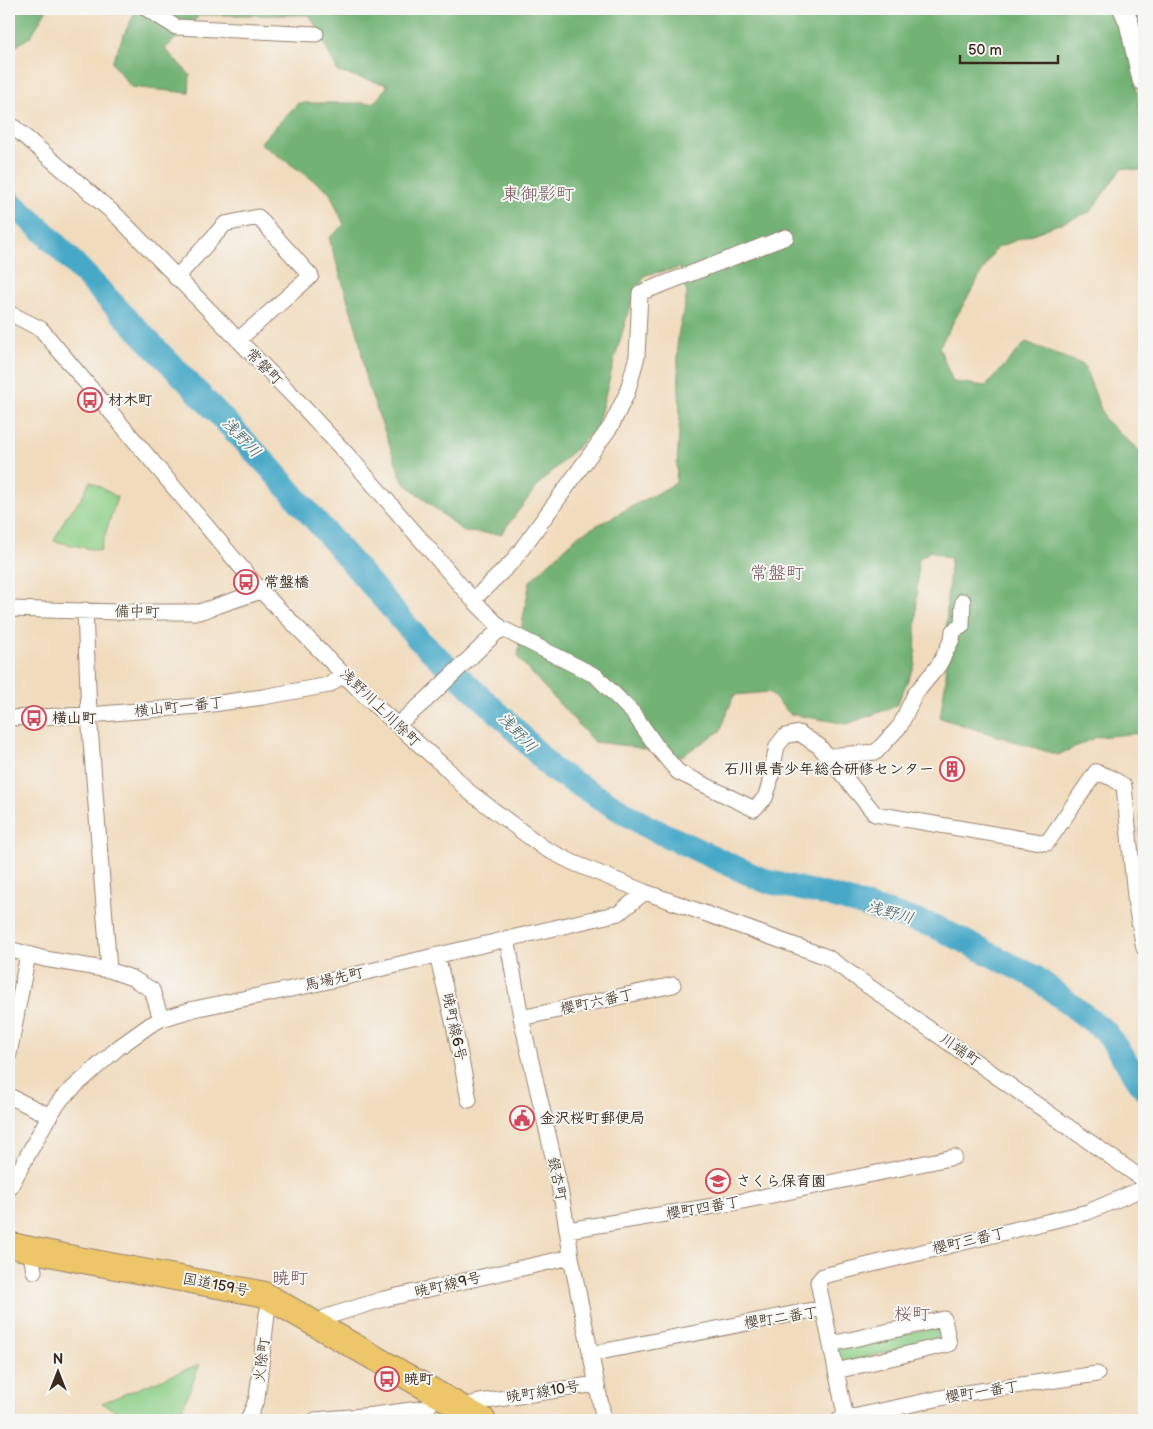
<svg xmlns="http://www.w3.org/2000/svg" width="1153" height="1429" font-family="'Balsamiq Sans','Klee One',sans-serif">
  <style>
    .green { fill: #8dcf87; stroke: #647c52 }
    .forest { fill: #72b274; stroke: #566e49 }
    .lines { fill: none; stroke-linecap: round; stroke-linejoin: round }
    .river { stroke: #47a9c7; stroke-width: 24 }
    .minor-casing { stroke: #96826e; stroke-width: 17 }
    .tertiary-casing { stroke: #96826e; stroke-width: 21 }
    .trunk-casing { stroke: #96826e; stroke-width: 27 }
    .minor { stroke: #fff; stroke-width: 15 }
    .tertiary { stroke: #fff; stroke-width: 19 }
    .trunk { stroke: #ecc669; stroke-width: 25 }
    .labels { text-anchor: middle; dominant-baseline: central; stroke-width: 4; stroke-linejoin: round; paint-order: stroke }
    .street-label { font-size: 15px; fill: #3b2a1e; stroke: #f6f6f2 }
    .poi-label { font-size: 15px; font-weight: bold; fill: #3b2a1e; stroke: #f6f6f2; text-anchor: start }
    .water-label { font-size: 16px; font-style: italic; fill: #405d62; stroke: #f6f6f2 }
    .quarter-label { font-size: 18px; fill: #76535c; stroke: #f6f6f2 }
  </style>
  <rect width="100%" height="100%" fill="#f6f6f2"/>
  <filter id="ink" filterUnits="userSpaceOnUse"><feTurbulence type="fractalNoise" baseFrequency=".02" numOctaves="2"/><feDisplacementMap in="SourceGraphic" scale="10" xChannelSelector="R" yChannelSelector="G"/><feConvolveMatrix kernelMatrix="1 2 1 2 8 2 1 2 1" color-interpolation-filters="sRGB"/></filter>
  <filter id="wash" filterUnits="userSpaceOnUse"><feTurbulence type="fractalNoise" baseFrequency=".0096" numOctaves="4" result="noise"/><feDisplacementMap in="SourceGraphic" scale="20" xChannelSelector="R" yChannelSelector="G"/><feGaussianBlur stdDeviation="1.12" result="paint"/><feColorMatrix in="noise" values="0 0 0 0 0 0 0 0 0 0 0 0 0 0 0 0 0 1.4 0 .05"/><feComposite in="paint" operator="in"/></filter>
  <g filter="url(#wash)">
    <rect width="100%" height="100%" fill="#f1dbbd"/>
    <path class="green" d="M 90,481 L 117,497 L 100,551 L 54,541 L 66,517 L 81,499 Z
      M 941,1326 L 944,1337 L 841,1364 L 836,1349 Z
      M 200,1364 L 178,1420 L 132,1420 L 102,1403 Z"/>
    <path class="forest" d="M 9,9 L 47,9 L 31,36 L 9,51 Z
      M 137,9 L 1144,9 L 1144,65 L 1136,85 L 1141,126 L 1144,128 L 1144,171 L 1122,168 L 1090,212 L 996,248 L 939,347 L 953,382 L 986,386 L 1026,342 L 1084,365 L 1105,420 L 1144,455 L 1144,875 L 1140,864 L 1142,733 L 1097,737 L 1058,755 L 940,718 L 946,679 L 947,599 L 951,559 L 931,551 L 918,559 L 915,665 L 896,706 L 847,724 L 790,714 L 769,692 L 734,695 L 720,731 L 680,757 L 629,746 L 594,742 L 518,658 L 523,618 L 530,581 L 579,535 L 676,483 L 680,414 L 677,340 L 687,294 L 680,268 L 645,275 L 632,301 L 620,340 L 596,429 L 539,484 L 501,534 L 464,532 L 403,482 L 366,380 L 359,337 L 329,238 L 344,225 L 329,191 L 260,143 L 298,103 L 374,103 L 388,85 L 338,72 L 310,15 L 200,15 L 165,49 L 190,75 L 189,93 L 131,87 L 112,63 L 124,34 Z"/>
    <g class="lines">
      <path class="river" d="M 9,201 L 46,234 L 271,469 L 419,640 L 508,722 L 552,769 L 648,827 L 765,881 L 828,895 L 934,926 L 1035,977 L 1106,1032 L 1144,1088"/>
    </g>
  </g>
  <g filter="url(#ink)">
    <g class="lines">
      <defs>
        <path id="minor" d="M 147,9 L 176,27 L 316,34
          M 9,123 L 118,217 L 296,399 L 353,461 L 473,600 L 501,628 L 596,676 L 633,713 L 657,747 L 678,772 L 754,809 L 765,798 L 769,786 L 777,746 L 785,736 L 799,733 L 819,746 L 828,757 L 839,755 L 876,752 L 900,726 L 915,694 L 939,665 L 952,639 L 953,631 L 962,626 L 963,601
          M 176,278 L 225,224 L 258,217 L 311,276 L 238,340
          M 9,313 L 41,329 L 261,591 L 369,700 L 447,769 L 468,791 L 544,848 L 574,863 L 645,892 L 827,957 L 1141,1178 L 1144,1182
          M 473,600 L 513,561 L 611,426 L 627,393 L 637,356 L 640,293 L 786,237
          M 9,609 L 119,612 L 199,612 L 261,591
          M 85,610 L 89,715 L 109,970
          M 9,718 L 89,715 L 198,706 L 263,697 L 329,685 L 344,674
          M 397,725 L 425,701 L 501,628
          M 828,757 L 875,814 L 1047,843 L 1096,772 L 1112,778 L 1124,786 L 1136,906 L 1144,948
          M 507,938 C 512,965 516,991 521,1017 C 538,1097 561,1176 571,1257 L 604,1420
          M 9,949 L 45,959 L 109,970 L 132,978 L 152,990 L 161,1019
          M 437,955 L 454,1025 L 469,1100
          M 521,1018 L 673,985
          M 9,1054 L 28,954
          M 9,1096 L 50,1116
          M 9,1189 L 49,1116 L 62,1098 L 119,1047 L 150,1025 L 161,1019 L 194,1009 L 315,984 L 619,913 L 645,892
          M 568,1230 L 738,1202 L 954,1157
          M 30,1249 L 34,1271
          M 326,1317 L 384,1299 L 571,1257
          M 831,1344 L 944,1319 L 949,1344 L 836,1371
          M 590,1354 L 823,1308
          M 460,1407 L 480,1402 L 596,1384
          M 846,1419 L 818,1282 L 823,1276 L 1088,1212 L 1144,1188
          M 248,1420 L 257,1398 L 267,1314 L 271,1298
          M 315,1420 L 374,1415 L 427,1408 L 438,1394
          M 839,1420 L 959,1394 L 1097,1374"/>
        <path id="tertiary" d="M 1123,9 L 1129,23 L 1142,80 L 1144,81"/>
        <path id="trunk" d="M 9,1245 L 81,1260 L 263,1294 L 483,1420"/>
      </defs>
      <use href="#minor" class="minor-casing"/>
      <use href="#tertiary" class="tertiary-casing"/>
      <use href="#trunk" class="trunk-casing"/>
      <use href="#minor" class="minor"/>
      <use href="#tertiary" class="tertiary"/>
      <use href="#trunk" class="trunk"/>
    </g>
  </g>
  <defs>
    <symbol id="bus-ring" viewBox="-11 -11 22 22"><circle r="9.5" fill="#f6f6f2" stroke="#d1495b" stroke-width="1.5"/><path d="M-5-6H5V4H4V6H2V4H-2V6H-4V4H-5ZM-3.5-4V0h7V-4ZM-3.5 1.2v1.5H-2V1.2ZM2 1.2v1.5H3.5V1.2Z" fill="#d1495b"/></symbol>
    <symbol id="building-ring" viewBox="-11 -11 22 22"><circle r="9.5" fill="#f6f6f2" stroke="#d1495b" stroke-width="1.5"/><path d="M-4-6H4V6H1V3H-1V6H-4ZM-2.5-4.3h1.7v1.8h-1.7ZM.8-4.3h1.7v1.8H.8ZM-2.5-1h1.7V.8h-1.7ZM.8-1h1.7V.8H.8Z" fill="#d1495b"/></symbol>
    <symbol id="civic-ring" viewBox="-11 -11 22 22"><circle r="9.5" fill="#f6f6f2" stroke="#d1495b" stroke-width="1.5"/><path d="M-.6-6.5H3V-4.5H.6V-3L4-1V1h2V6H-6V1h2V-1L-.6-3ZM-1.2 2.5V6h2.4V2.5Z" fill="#d1495b"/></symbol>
    <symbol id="school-ring" viewBox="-11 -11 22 22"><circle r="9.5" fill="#f6f6f2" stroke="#d1495b" stroke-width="1.5"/><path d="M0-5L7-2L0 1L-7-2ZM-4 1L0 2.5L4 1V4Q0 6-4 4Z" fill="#d1495b"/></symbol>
  </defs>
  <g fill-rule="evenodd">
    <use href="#bus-ring" x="76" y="386" width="28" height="28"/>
    <use href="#bus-ring" x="232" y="568" width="28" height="28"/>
    <use href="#bus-ring" x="20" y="704" width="28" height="28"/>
    <use href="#building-ring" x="938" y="755" width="28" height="28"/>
    <use href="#civic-ring" x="508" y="1104" width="28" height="28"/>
    <use href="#school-ring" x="704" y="1167" width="28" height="28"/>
    <use href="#bus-ring" x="373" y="1365" width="28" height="28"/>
  </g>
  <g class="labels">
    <g class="street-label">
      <text transform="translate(264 367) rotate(45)">常磐町</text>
      <text transform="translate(137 612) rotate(1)">備中町</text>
      <text transform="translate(179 707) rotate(-6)">横山町一番丁</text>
      <text transform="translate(380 708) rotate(44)">浅野川上川除町</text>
      <text transform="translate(334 979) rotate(-13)">馬場先町</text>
      <text transform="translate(597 1002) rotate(-12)">櫻町六番丁</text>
      <text transform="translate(454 1027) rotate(78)">暁町線6号</text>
      <text transform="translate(960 1050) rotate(35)">川端町</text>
      <text transform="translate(557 1179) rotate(78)">銀杏町</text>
      <text transform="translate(703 1208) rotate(-10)">櫻町四番丁</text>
      <text transform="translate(969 1241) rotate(-13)">櫻町三番丁</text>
      <text transform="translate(216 1285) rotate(11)">国道159号</text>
      <text transform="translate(448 1285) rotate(-13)">暁町線9号</text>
      <text transform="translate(781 1318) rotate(-9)">櫻町二番丁</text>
      <text transform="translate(262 1360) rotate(-83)">火除町</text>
      <text transform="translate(543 1392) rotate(-9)">暁町線10号</text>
      <text transform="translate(982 1392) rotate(-9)">櫻町一番丁</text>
    </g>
    <g class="poi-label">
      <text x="108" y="400">材木町</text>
      <text x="264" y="582">常盤橋</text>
      <text x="52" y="718">横山町</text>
      <text x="934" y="769" text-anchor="end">石川県青少年総合研修センター</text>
      <text x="540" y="1118">金沢桜町郵便局</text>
      <text x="736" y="1181">さくら保育園</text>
      <text x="404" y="1379">暁町</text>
    </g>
    <g class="water-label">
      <text transform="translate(241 438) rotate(46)">浅野川</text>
      <text transform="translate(517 733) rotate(46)">浅野川</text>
      <text transform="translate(890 913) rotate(16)">浅野川</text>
    </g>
    <g class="quarter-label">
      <text x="538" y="194">東御影町</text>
      <text x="777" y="573">常盤町</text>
      <text x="290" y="1278">暁町</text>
      <text x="912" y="1314">桜町</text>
    </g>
  </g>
  <rect width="1153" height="1429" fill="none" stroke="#f6f6f2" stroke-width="30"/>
  <g transform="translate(58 1372)" stroke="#f6f6f2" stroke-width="4" paint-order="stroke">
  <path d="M0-4L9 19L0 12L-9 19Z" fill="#3b2a1e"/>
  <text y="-8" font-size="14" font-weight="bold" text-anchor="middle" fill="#3b2a1e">N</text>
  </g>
  <path d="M960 55v8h98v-8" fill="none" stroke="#3b2a1e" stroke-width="2.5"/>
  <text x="968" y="55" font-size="15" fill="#3b2a1e" stroke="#f6f6f2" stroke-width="4" paint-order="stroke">50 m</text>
</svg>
